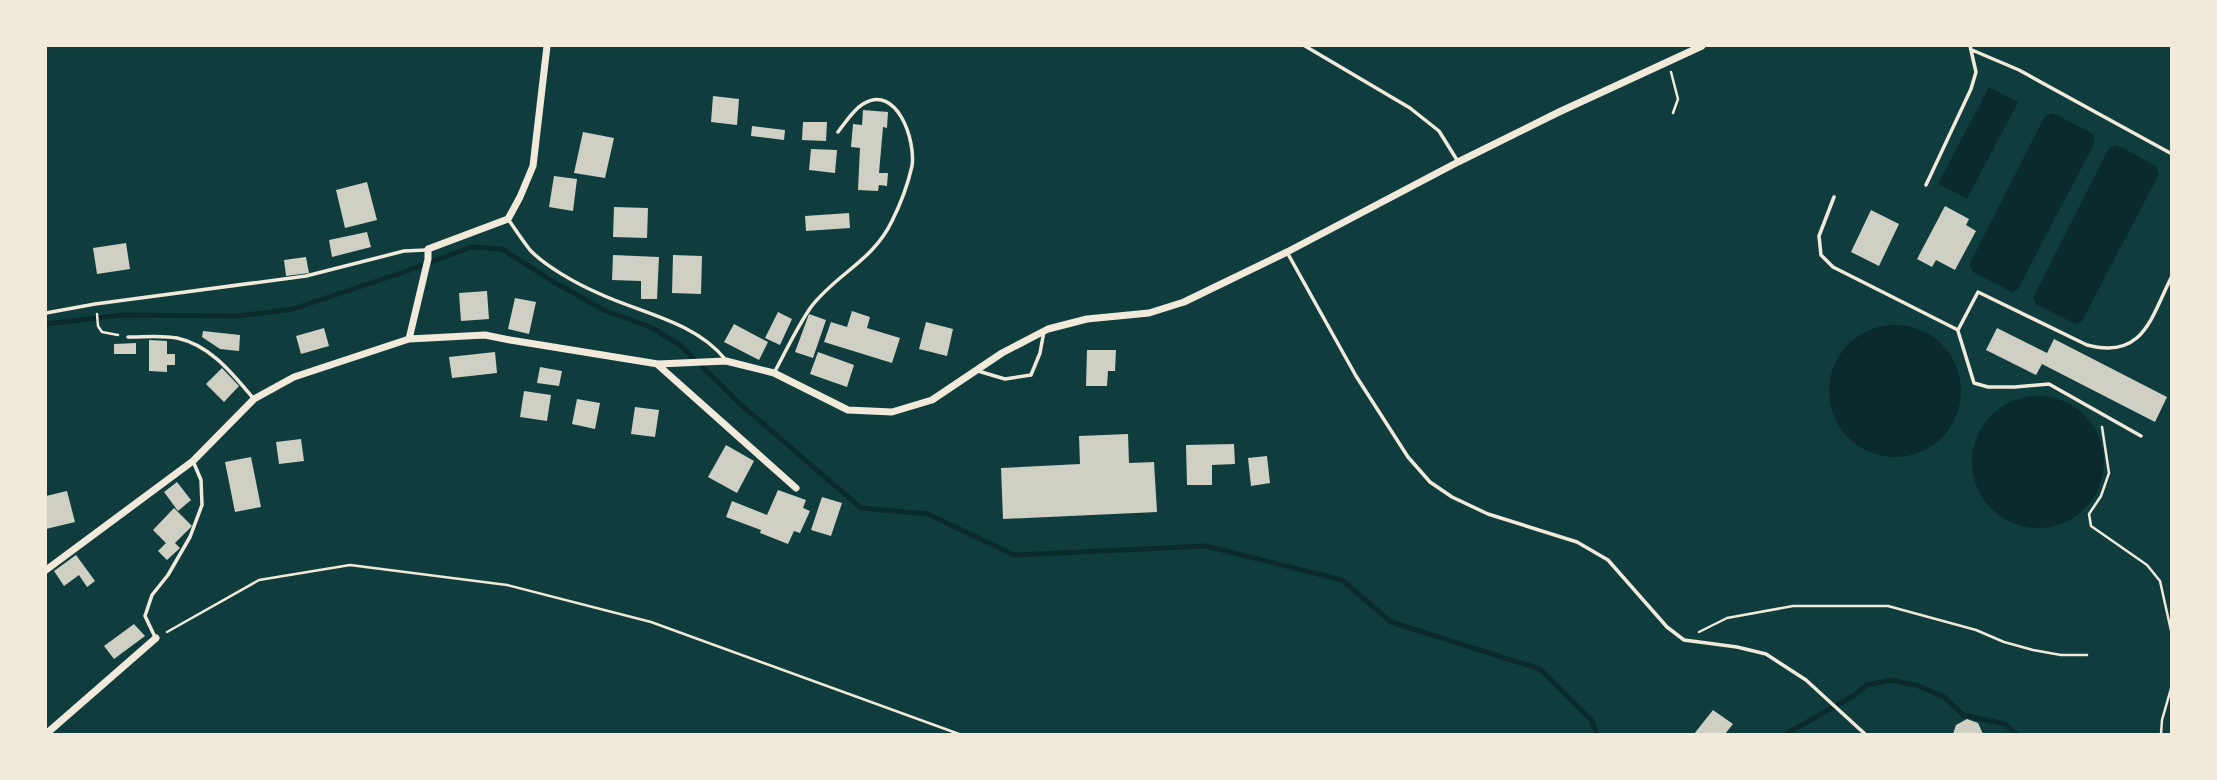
<svg xmlns="http://www.w3.org/2000/svg" width="2217" height="780" viewBox="0 0 2217 780" font-family="'Work Sans',sans-serif">
<rect width="100%" height="100%" fill="#0f3d3e"/>
<path fill="#0a2a2b" d="M1989 87 2018 102 1967 199 1938 184Z
M2053 113 2093 134 2095 142 2018 289 2012 292 1973 272 1969 265 2045 116Z
M2117 145 2156 166 2159 174 2082 321 2075 324 2036 304 2033 298 2109 148Z
M1829 391a66 66 0 1 1 132 0a66 66 0 1 1-132 0Z
M1972 462a66 66 0 1 1 132 0a66 66 0 1 1-132 0Z"/>
<g fill="none" stroke-linecap="round" stroke-linejoin="round">
<path stroke="#0a2a2b" stroke-width="5" d="M46 324 122 315 239 316 293 309 407 271 471 247 502 249 552 281 604 310 652 328 680 345 739 403 861 508 928 514 1014 555 1206 546 1342 580 1391 622 1540 669 1592 721 1597 734
M1786 734 1853 696 1867 685 1892 680 1919 686 1944 697 1963 715 2005 724 2016 734"/>
</g>
<path fill="#cfcfc3" d="M713 96 739 99 737 125 711 122Z
M863 110 888 112 887 128 883 127 879 173H888L887 186 879 185 878 191 858 190 860 148 851 147 853 124 862 125Z
M803 122H827L826 141 802 140Z
M752 126 785 130 784 140 751 136Z
M583 132 614 138 605 178 574 173Z
M811 149 837 150 835 173 809 170Z
M554 176 577 179 573 211 549 207Z
M367 182 377 220 345 228 336 190Z
M1945 206 1969 219 1966 225 1976 231 1955 270 1936 260 1932 267 1917 259Z
M614 207 648 208 647 238 613 237Z
M1871 210 1899 224 1879 266 1851 252Z
M849 213 850 228 806 231 805 216Z
M367 232 371 247 332 257 329 240Z
M126 243 130 269 97 274 93 248Z
M613 255 659 257 657 299H641V281L612 280Z
M673 255 702 256 701 294 672 293Z
M306 257 309 273 286 276 284 260Z
M487 291 489 319 461 321 459 293Z
M515 298 536 302 529 334 508 329Z
M852 311 870 317 867 328 900 338 892 363 824 342 831 322 847 327Z
M778 312 792 319 780 345 765 338Z
M809 314 826 320 813 358 795 352Z
M926 322 953 329 947 356 919 349Z
M734 324 768 342 759 360 724 342Z
M324 328 329 346 301 354 296 336Z
M1997 328 2047 353 2054 339 2167 397 2155 422 2042 364 2036 375 1986 350Z
M203 331 240 335 239 351 220 349 202 337Z
M149 340 167 341V354H175V365H167V372L149 371Z
M136 343V354H114V344Z
M1087 350H1116L1115 371H1108L1107 386H1086Z
M495 352 497 373 452 378 449 357Z
M818 352 854 365 847 387 810 374Z
M540 367 562 371 559 386 537 383Z
M222 368 239 386 224 402 206 384Z
M524 391 551 395 547 421 520 417Z
M577 399 600 403 595 429 572 424Z
M635 407 659 410 655 437 631 434Z
M1128 434 1129 463 1154 462 1157 512 1003 519 1001 468 1080 464 1079 436Z
M301 439 304 461 279 464 276 442Z
M1234 444 1235 464 1212 465V485H1187L1186 445Z
M726 445 754 461 737 493 708 477Z
M1267 456 1270 483 1251 486 1248 458Z
M251 457 261 507 235 512 225 462Z
M177 482 191 500 178 511 164 492Z
M778 490 806 500 803 508 810 511 800 533 794 531 788 544 760 533 761 530 726 517 732 501 767 515Z
M67 491 75 522 46 529V496Z
M822 497 842 503 831 536 811 530Z
M174 508 192 526 175 543 180 548 167 560 158 551 166 543 153 530Z
M76 555 95 581 87 587 79 575 64 586 54 571Z
M134 624 145 636 114 659 104 646Z
M1713 710 1733 724 1725 734H1694Z
M1967 719 1978 723 1983 734H1953L1956 725Z"/>
<g fill="none" stroke-linecap="round" stroke-linejoin="round">
<path stroke="#f1e9da" stroke-width="2.5" d="M1671 72 1678 99 1673 113
M97 314 98 326 102 332 118 335
M2102 427 2109 473 2101 496 2089 514 2091 526 2147 565 2160 581 2172 635
M167 632 259 580 350 565 507 585 651 622 959 734
M1699 632 1727 618 1793 606H1888L1976 630 2004 642 2033 650 2061 655H2087
M2161 734 2162 720 2172 685"/>
<path stroke="#f1e9da" stroke-width="3.5" d="M1305 46 1410 108 1439 131 1457 160
M1972 50 2019 70 2172 154
M1926 185 1971 89 1976 72 1970 46
M1834 197 1819 236 1821 255 1833 267 1958 330 1978 292 2087 345C2144 360 2151 317 2172 276
M508 219C515 229 522 240 530 250 545 266 577 284 598 293 640 313 694 321 725 359
M1288 254 1356 376 1408 457 1430 482 1452 497 1488 514 1577 542 1608 560 1667 627 1684 640 1737 647 1766 654 1806 680 1865 734
M46 313 95 304 306 276 404 251 426 250
M1958 331 1974 383 1988 387H2015L2049 384 2141 436
M128 337C144 337 161 335 177 338 210 345 232 373 253 398
M978 371 1005 379 1031 375 1040 353 1044 331
M774 373C786 351 797 327 811 307 836 274 873 261 892 221 900 205 908 184 912 166 916 141 897 83 863 104 853 110 845 123 838 132
M155 637 145 616 152 595 168 575 190 537 202 505 201 480 193 461"/>
<path stroke="#f1e9da" stroke-width="7" d="M409 339 428 259V249L508 219 520 197 533 166 547 46
M658 365 796 488
M46 570 193 461 254 399 294 377 409 339 485 335 510 340 658 364 726 361 774 373 848 410 892 412 932 400 1002 353 1048 329 1087 319 1149 313 1184 302 1287 252 1458 162 1559 112 1702 46
M46 734 156 638"/>
</g>
<rect width="2217" height="780" fill="none" stroke="#f1e9da" stroke-width="94"/>
</svg>
